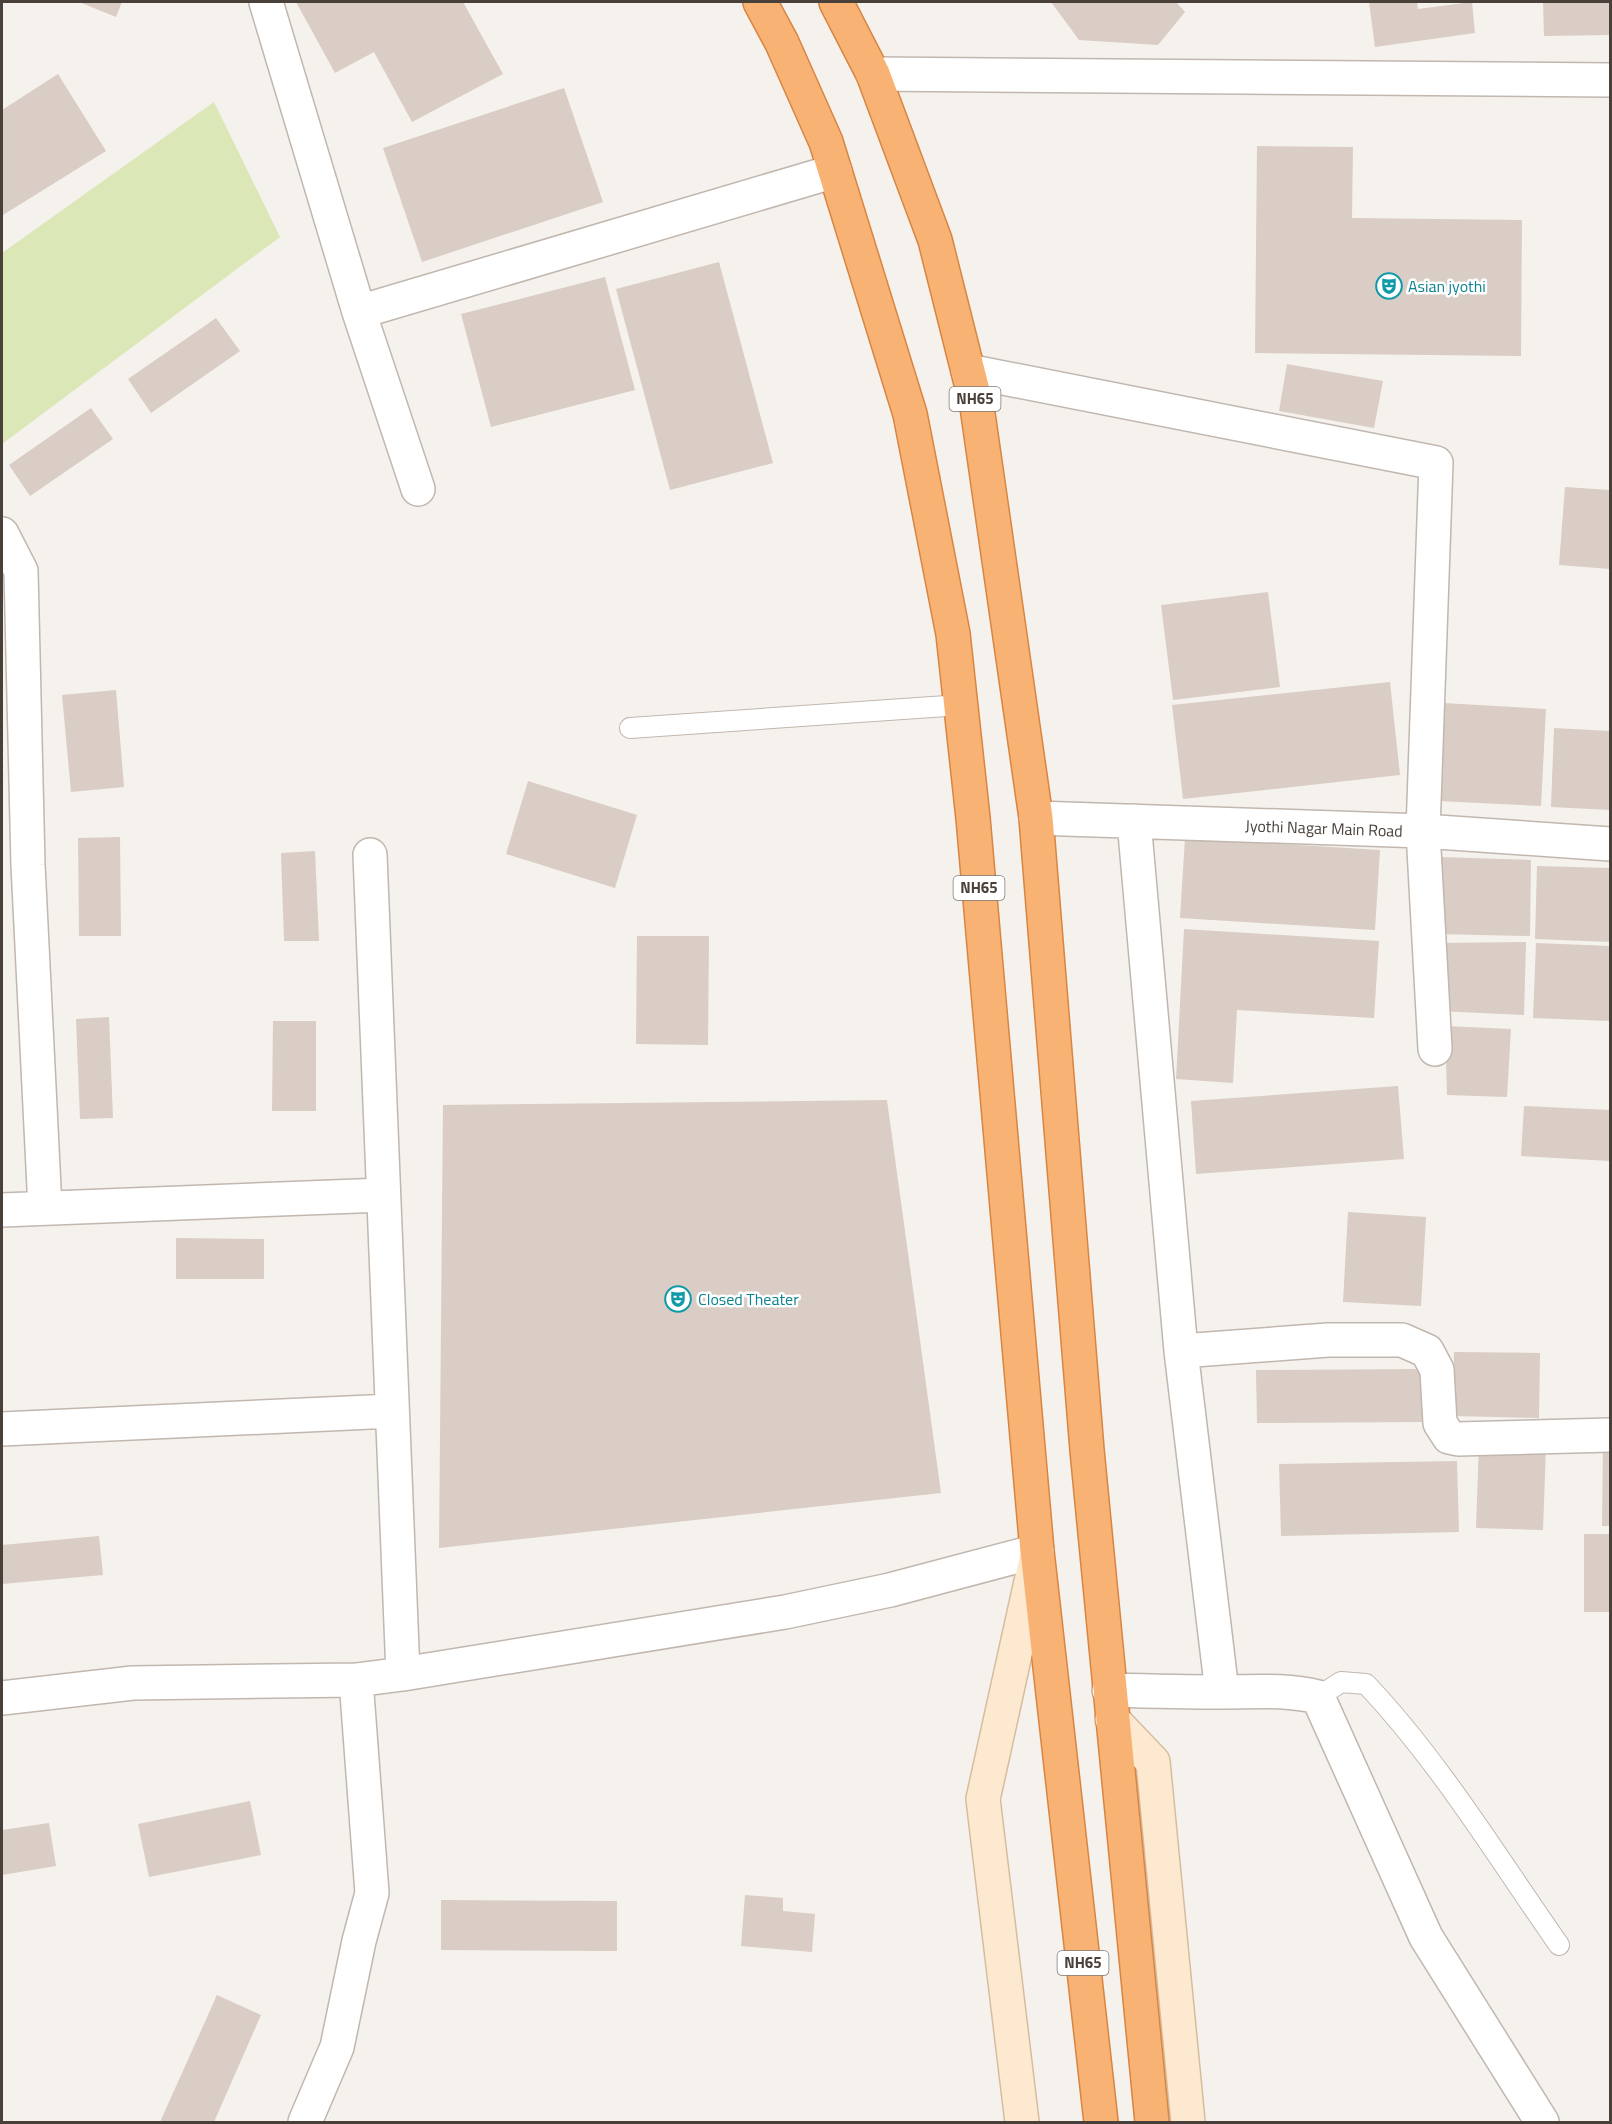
<svg xmlns="http://www.w3.org/2000/svg" width="1612" height="2124" viewBox="0 0 1612 2124" font-family="'Titillium Web',sans-serif">
<rect width="100%" height="100%" fill="#f5f1ec"/>
<path fill="#dbe7b7" d="M214 102 280 237 2 444V253Z"/>
<path fill="#dacdc5" d="M79 2H122L116 17Z
M296 2H463L503 74 412 122 374 52 335 73Z
M1051 2H1176L1185 12 1158 45 1079 40Z
M1369 2H1417L1418 9 1472 2 1475 33 1375 47Z
M1543 2H1610V35L1544 36Z
M58 74 106 151 3 215 2 110Z
M564 88 603 202 422 262 383 148Z
M1257 146 1353 147 1352 218 1522 220 1521 356 1255 353Z
M719 262 773 463 670 490 616 289Z
M605 277 635 390 491 427 461 314Z
M216 318 240 351 151 413 128 379Z
M1287 364 1383 381 1374 428 1279 411Z
M91 408 113 439 30 496 9 465Z
M1565 487 1610 490V569L1559 565Z
M1268 592 1280 687 1173 700 1161 605Z
M1390 682 1400 775 1183 799 1172 705Z
M116 690 124 787 71 792 62 695Z
M1443 703 1546 709 1541 806 1438 801Z
M1554 728 1610 731V810L1551 807Z
M528 781 637 815 615 888 506 854Z
M120 837 121 936H79L78 838Z
M1185 838 1380 850 1375 930 1180 918Z
M315 851 319 941H284L281 853Z
M1439 857 1531 860 1530 936 1437 934Z
M1537 866 1610 868V942L1535 939Z
M1184 929 1379 941 1374 1018 1237 1010 1233 1083 1176 1079Z
M637 936H709L708 1045 636 1044Z
M1526 942 1524 1015 1437 1011 1435 943Z
M1536 943 1610 946V1021L1533 1018Z
M109 1017 113 1118 80 1119 76 1019Z
M273 1021H316V1111H272Z
M1445 1026 1511 1029 1507 1097 1447 1095Z
M1398 1086 1404 1159 1196 1174 1191 1101Z
M887 1100 941 1493 439 1548 443 1105Z
M1524 1106 1610 1110V1161L1521 1156Z
M1348 1212 1426 1217 1421 1306 1343 1302Z
M176 1238 264 1239V1279H176Z
M1454 1352 1540 1353 1539 1418 1453 1416Z
M1422 1369 1423 1422 1257 1423 1256 1370Z
M1603 1439H1610V1526H1602Z
M1479 1444 1546 1447 1543 1530 1476 1528Z
M1457 1461 1459 1532 1281 1536 1279 1464Z
M1584 1534H1610V1612H1584Z
M99 1536 103 1575 2 1584V1545Z
M250 1801 261 1855 149 1877 138 1824Z
M49 1823 56 1866 2 1875V1830Z
M745 1895 783 1898V1911L815 1914 812 1952 741 1946Z
M441 1900 617 1901V1951L441 1950Z
M217 1995 261 2015 214 2122H160Z"/>
<g fill="none" stroke-linecap="round" stroke-linejoin="round">
<g stroke="#c1b7af" stroke-width="22">
<path id="lane" d="M630 728 961 705
M1318 1697 1341 1682 1366 1684C1439 1761 1498 1858 1559 1945"/>
</g>
<g stroke="#c1b7af" stroke-width="36">
<path id="street" d="M266 2 359 312 418 489
M873 74 1610 80
M359 312 835 171
M968 371 1436 463 1423 831 1435 1049
M2 534 21 571 28 865 45 1208
M1036 818 1423 831 1610 844
M1134 821 1181 1351 1222 1692
M370 855 403 1674
M2 1210 383 1195
M1181 1351 1328 1340H1402L1427 1351 1437 1370 1440 1423 1449 1437 1458 1439 1610 1435
M2 1429 392 1411
M1109 1690C1146 1691 1184 1692 1221 1692 1254 1692 1285 1689 1318 1697L1426 1937 1542 2122
M2 1698 133 1683 356 1680 403 1674 785 1612 890 1590 1037 1551
M305 2122 337 2047 359 1941 372 1893 356 1680"/>
</g>
<g stroke="#d6bda0" stroke-width="36">
<path id="secondary" d="M1112 1719 1153 1762 1188 2122
M1022 2122 983 1799 1036 1559"/>
</g>
<g stroke="#d88543" stroke-width="36">
<path id="highway" d="M760 2 782 43 826 142 910 414 953 634 973 818 1037 1551 1101 2122
M836 2 873 74 935 240 977 407 1036 818 1087 1450 1152 2122"/>
</g>
<use href="#lane" stroke="#fff" stroke-width="20"/>
<use href="#street" stroke="#fff" stroke-width="33"/>
<use href="#secondary" stroke="#fde9cf" stroke-width="33"/>
<use href="#highway" stroke="#f8b374" stroke-width="33"/>
</g>
<defs>
<g id="theatre-ring" transform="scale(1.35)"><circle r="9.5" fill="#fff" stroke="#0f9aa8" stroke-width="1.5"/><path d="M-5-5.5Q0-4 5-5.5V0Q5 5 0 6Q-5 5-5 0ZM-3.3-2.5H-1v1.5H-3.3ZM1-2.5H3.3v1.5H1ZM-2.8 1Q0 5.5 2.8 1Z" fill="#0f9aa8"/></g>
</defs>
<g fill-rule="evenodd">
<use href="#theatre-ring" x="1389" y="286"/>
<use href="#theatre-ring" x="678" y="1299"/>
</g>
<g text-anchor="middle" stroke-width="5" stroke-linejoin="round" paint-order="stroke">
<g fill="#fff" stroke="#807975" stroke-width="1.5">
<rect x="949.5" y="387" width="51" height="24" rx="4.5"/>
<rect x="953.5" y="876" width="51" height="24" rx="4.5"/>
<rect x="1057.5" y="1951" width="51" height="24" rx="4.5"/>
</g>
<g font-size="15" font-weight="bold" fill="#4a403a">
<text x="975" y="404">NH65</text>
<text x="979" y="893">NH65</text>
<text x="1083" y="1968">NH65</text>
</g>
<g font-size="16" fill="#0d838f" stroke="#fff" text-anchor="start">
<text x="1408" y="292">Asian jyothi</text>
<text x="698" y="1305">Closed Theater</text>
</g>
<g font-size="16" fill="#4a403a" stroke="#fff">
<text transform="translate(1324 828) rotate(2)" y="6">Jyothi Nagar Main Road</text>
</g>
</g>
<rect width="1612" height="2124" fill="none" stroke="#4a403a" stroke-width="6"/>
</svg>
